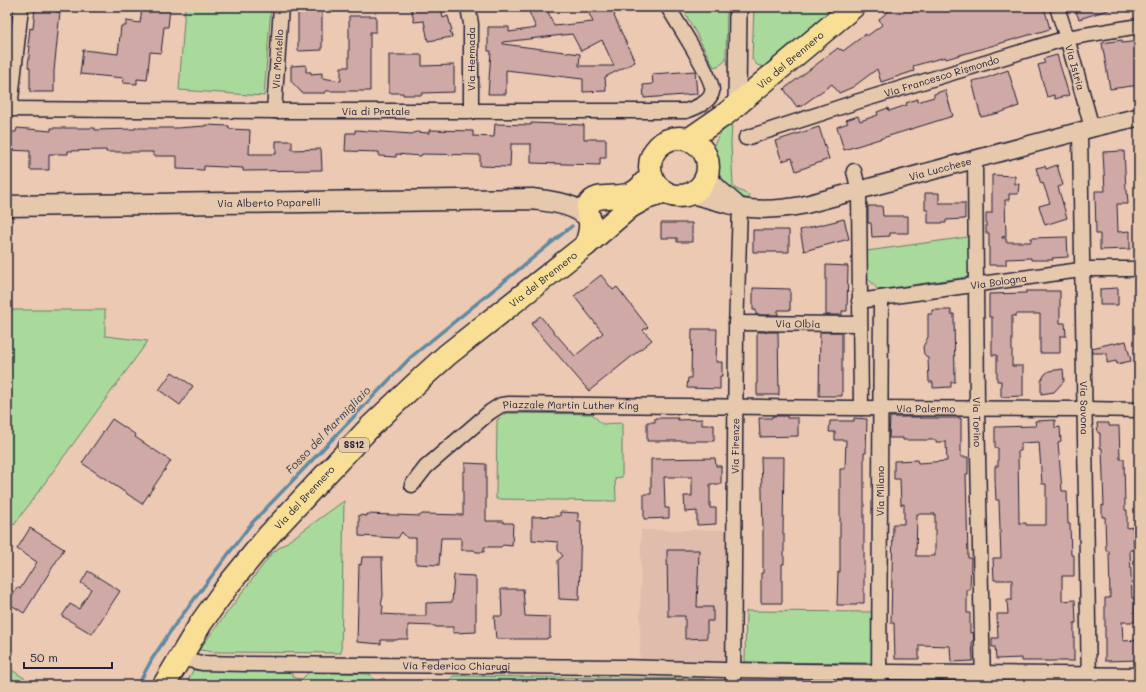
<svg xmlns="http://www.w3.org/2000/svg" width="1146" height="692" viewBox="0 0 1146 692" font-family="Mali,sans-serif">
<rect width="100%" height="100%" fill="#ecc9b2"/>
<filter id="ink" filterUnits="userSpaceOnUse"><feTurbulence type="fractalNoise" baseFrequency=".025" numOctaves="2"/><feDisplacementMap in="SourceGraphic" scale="8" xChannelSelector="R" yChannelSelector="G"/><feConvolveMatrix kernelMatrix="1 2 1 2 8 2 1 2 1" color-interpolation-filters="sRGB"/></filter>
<g filter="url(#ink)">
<path fill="#dfbcac" d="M641 530H727V661L700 662 640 660Z"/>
<path fill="#a9da9b" stroke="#667e6b" d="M185 7H271L264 96 179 90Z
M682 7H727L726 60 720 65 714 67Z
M754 7H825L827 14 825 18 764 67 757 65 752 59Z
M732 122 731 143 733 186 736 189 749 195 748 199 740 196 728 187 719 174 714 145 719 135Z
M968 237 969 275 967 277 878 290 867 277V251Z
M7 310H105V336L148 341 14 525 7 520Z
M506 413 592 414 602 424 622 423V477L615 478 616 501 496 499 497 420Z
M344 501 341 653 216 652 199 650 272 553Z
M746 611 873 612 872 663 745 662Z
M7 667 35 685H7Z
M193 670 290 672 295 678 302 679 309 672 370 674 375 682 384 678 386 682 447 683 453 676 705 679V685H186Z"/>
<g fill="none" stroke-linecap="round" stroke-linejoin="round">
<path stroke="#5f8aa3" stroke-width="3.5" d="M138 685 152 659 174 626 251 524 411 357 572 226"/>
</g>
<path fill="#cfa9a5" stroke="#22223b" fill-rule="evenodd" d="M35 7H56V12H60L54 71V92H30V68L28 67 30 46H28L30 28 33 29Z
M145 7H166L170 8 168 27H164L161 53 150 52 147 80 137 79V84L123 83 124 78 80 74 83 50 118 54 121 26H126V21L140 23 142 8H145Z
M411 7H441L443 18 448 16 452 31H450L452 37 428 41 424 21 414 22Z
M527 7H546L554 26 593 22 586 7H611L615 15 614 16 635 62 605 77 606 91 583 92V79L506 70V94H488L491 51H488V27H509V32L536 28ZM572 34 581 51 602 40 614 66H579L580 54 503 44V42Z
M894 7H1044L1050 29 946 59 945 57 913 66 914 71 881 82 877 69 853 87 839 93 832 84 800 107 799 105 797 107 784 89 838 48 840 50 841 49 843 51 866 34 867 36 882 25 879 19Z
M1074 7H1111V9L1079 19Z
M322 11V50L298 51V12Z
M349 16H376V32H370V91H325V93H302L291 81V66L306 65V72H311V74L322 73V78L341 81V67H349Z
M1122 40V43L1139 41V85L1110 89 1102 43Z
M389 55H422V66L454 65V92L422 93V95H403V93H389Z
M1057 55 1069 95 1055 99 1054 95 1047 97 1038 65 1045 63 1043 59Z
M1008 70 1019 106 999 113 981 117 972 81 986 78Z
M695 71 697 94 644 98 643 85 653 84 652 74Z
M945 90 953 116 844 150 837 127 848 123 846 120 858 116 860 121 878 115 877 112 888 108 889 111 907 105 906 103 917 99V102L934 97V94Z
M531 123 584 125V139H606V158H600V165L531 163V144H511L510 167 480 166V155L422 154 421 156 396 154V157L379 156V152L345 151 346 133H355V130L412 134 416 132 429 133V130L473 131V136L494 137 495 124 531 125Z
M205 125 229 126V129L250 130 249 154H276V141H292V150L321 149 322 170 243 171V168L204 166V170L177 169V156H153V152H106V150L68 151V154H49V170H30V151L7 150V132H16L17 128 51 131V128H95V130L135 129V128H177L205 126Z
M819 127 829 159 796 171 792 158 782 161 775 141Z
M1124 151 1126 190H1127L1128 204H1117L1118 232 1130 231V249L1100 250V234H1096L1095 191H1105L1103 152Z
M1057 165 1063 185 1058 187 1067 218 1045 225 1039 206 1050 203 1043 183 1041 184 1036 168 1045 166 1046 169Z
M992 175 1015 176V184H1019L1018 194H1009V200H1005L1006 236 1002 237V238H1006V242H1031V238L1067 237 1068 257 1052 258 1053 260H1031V258L1006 259V265H989V233H986V213H992Z
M925 193H939V203H965V219L946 220V223H928V210H925Z
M868 206H882L883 216H908V233H890V236L872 237 871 223H868Z
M844 219 849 239 804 251 800 230Z
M661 223H692V242H677V238H661Z
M753 230H789V252H753Z
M826 265 848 266 847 311H842V315H826Z
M601 275 613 290 617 287 648 327 643 330 652 340 589 391 531 324 540 316 575 356 603 333 574 296Z
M753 288 790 289V310H778V315H756V310H753Z
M1118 288V305H1100V289Z
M1026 291H1060V323H1065L1066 336H1060V353H1040V314H1016V316H1012V366H1023V396L1001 397V381H997V355H992V317H989V294L1026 293Z
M932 310H951V314H954L955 382H951V387L933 388V382H929L928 358 924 354 923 347 928 337V314H932Z
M692 329H717L716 362H722V376H720V389L687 388 688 378H691Z
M757 332H778L779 395H757Z
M820 332H842V396H819Z
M1126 341 1131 361 1117 364 1116 361 1107 363V353H1092V348L1113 343 1114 344Z
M1063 369 1064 381 1054 392 1041 394V381L1045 374 1049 371Z
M172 372 193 386 180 405 159 390Z
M772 416H787V418H798V436L760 437 759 418H772Z
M890 417H920V418H961V457H968V474H966L968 558H971L970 590H967V613H970V633L973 632 974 641H972L973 661 951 662 950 646 919 645V659H895L894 623H891L893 524H904V504L901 505 900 479H894V461L917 460 918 463 947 461 946 442H936V440H903V438H889ZM917 514H935V556H916Z
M655 418H678V420L702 419V425H714V441H647V422H655Z
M854 418 867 419 866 453H864V603H857V605H837L838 572H840V469H845L846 440H835V432H829L830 421H854Z
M112 419 136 435 135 437 171 461 142 504 82 463Z
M1055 420V428L1060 427 1061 441 1058 442 1062 491H1067L1068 524H1070L1071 555H1074V576H1062V601L1075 600 1076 623H1074V661H1022V658L996 659 995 647H992V638H998L997 614H1008L1007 600H1012V580H994L993 558H1001L999 500H996L995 480V466H998V448H995V427L1036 426 1035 421ZM1039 442 1042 484H1046V525H1026V523H1019L1018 451H1021V443Z
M1097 423H1109V426H1119L1120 459H1124L1125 510H1127V528L1133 527 1134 550H1130L1132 598H1135V622H1122L1123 641 1139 640V660L1105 661V598H1110L1109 551H1106L1105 517H1102V505L1104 506 1102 448H1100V433H1098Z
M761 457H784L783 534H784V564H782V603H761V573H763V528Z
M715 458 716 466H721V484H710V508H716V524L697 525V511L685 512 684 496H692V477H664L665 508H669V518L644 519V494H651V459Z
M465 463 486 464V521H503L504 523H513L512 546 503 545 501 547H484V552H476L474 550H461V538H441L439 565 416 564V538H407L402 532 398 538 359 536V515L367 516V514L420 516 422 514 463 515V472H465Z
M560 512 578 513V521H581L579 600 559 599 558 560 563 556 558 550V542L532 540V517L560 516Z
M30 528 64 549 24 613 8 603 17 587 20 589 37 562 17 549Z
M667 550H699L697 607H713V621H707V638L685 639V616H668Z
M362 557H382L383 596 381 605 383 606 382 614 399 615 400 616H426V603L452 602 454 575 475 576V579L476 580V632L453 633V627H436L435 626 408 625V639H398L397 640H381V644L357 642 359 564 361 565Z
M88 571 120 591 92 634 62 616 70 604 79 609 91 589 81 583Z
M501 589H523L525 616 550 617V637L547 638V639H496L494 616H502Z"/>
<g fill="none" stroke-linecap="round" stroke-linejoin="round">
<g stroke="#22223b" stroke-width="17">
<g id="minor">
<path d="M468 7 471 24V112"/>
<path id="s1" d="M1057 7 1067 38 1092 128"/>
<path id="s2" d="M7 109 274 111H686C695 108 710 102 712 92 715 80 676 21 668 7"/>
<path d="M10 109 21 7"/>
<path id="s3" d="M274 111 281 7"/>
<path id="s4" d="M1080 132 1089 685"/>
<path id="s5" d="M746 138 856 102 1067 38 1139 26"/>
<path id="s6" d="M975 160 977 408 983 685"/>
<path d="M854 171 859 191 861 408"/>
<path id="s7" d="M859 301 1073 271 1090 269H1139"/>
<path id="s8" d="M736 323 859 324"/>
<path id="s9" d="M412 485 426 467 490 412 501 405 509 404 852 408 1083 409 1139 410"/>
<path id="s10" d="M179 658 202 663 247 664 622 667 725 670 1139 675"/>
<path id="s11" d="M733 685 736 330 740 207"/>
<path id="s12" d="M879 685 881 298"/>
</g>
</g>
<g stroke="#22223b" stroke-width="20">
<g id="tertiary">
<path d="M737 103 738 7"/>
<path d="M706 176 720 190 736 204"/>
<path id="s13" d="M688 194C705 198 722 203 739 207 760 211 783 209 804 205L1092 128 1139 117"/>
</g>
</g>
<g stroke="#22223b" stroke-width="23">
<g id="secondary">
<path id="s14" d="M7 206 532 199C553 202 574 203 590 219"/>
</g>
</g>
<g stroke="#22223b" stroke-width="25">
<g id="primary">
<circle cx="679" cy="167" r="29"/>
<path id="s15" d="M688 140 727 113 853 7"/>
<path d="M586 245C588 238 591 231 590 223 590 216 585 212 589 205 597 188 628 207 644 183"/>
<path id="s16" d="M164 685 201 623 229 584 269 535 370 427 425 375 447 355 586 245 630 207 646 198 665 192"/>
</g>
</g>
<use href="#minor" stroke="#e6c8ad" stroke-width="14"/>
<use href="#tertiary" stroke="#e6c8ad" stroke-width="17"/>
<use href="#secondary" stroke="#e6c8ad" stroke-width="20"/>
<use href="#primary" stroke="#f9df96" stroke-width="22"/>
</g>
</g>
<g text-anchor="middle" stroke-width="3" stroke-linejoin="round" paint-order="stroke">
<rect fill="#e6c8ad" stroke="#5d545d" stroke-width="1" x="339" y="438" width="30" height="14" rx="3"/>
<g font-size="9" font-weight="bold" fill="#22223b">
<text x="354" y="448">SS12</text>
</g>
<g font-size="10" fill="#22223b" stroke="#e6c8ad">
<text dy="4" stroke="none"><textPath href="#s3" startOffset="52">Via Montello</textPath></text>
<text transform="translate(471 59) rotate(-90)" y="4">Via Hermada</text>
<text dy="4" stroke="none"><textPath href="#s15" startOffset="130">Via del Brennero</textPath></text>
<text dy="4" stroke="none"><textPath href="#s1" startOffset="63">Via Istria</textPath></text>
<text dy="4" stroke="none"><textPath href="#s5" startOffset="205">Via Francesco Rismondo</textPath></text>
<text dy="4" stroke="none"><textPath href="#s2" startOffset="369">Via di Pratale</textPath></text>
<text dy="4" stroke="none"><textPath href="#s13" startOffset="259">Via Lucchese</textPath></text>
<text dy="4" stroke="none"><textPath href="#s14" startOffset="262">Via Alberto Paparelli</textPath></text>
<text dy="4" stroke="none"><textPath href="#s16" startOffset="559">Via del Brennero</textPath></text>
<text dy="4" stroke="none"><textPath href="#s7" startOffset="141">Via Bologna</textPath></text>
<text dy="4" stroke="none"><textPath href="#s8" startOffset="62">Via Olbia</textPath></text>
<text dy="4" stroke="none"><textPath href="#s9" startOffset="190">Piazzale Martin Luther King</textPath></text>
<text dy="4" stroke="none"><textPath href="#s9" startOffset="545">Via Palermo</textPath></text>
<text dy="4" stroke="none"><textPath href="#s4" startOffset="276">Via Savona</textPath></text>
<text dy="4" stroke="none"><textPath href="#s6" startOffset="262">Via Torino</textPath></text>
<text dy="4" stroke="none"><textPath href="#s11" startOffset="239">Via Firenze</textPath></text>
<text dy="4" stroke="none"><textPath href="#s12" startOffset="194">Via Milano</textPath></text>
<text dy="4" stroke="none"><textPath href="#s16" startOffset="235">Via del Brennero</textPath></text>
<text dy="4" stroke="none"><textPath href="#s10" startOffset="278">Via Federico Chiarugi</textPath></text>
</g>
<g font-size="11" font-style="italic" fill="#313c55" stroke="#e6c8ad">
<text transform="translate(328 430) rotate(-46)" y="4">Fosso del Marmigliaio</text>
</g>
</g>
<rect width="1146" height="692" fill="none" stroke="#e6c8ad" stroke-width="24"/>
<rect x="12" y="12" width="1122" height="668" fill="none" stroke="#22223b" stroke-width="1.5" filter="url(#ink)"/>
<path d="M24 662v6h88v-6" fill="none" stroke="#22223b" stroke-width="2"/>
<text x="30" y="662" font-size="12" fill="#22223b" stroke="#e6c8ad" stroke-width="3" paint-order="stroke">50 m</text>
</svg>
